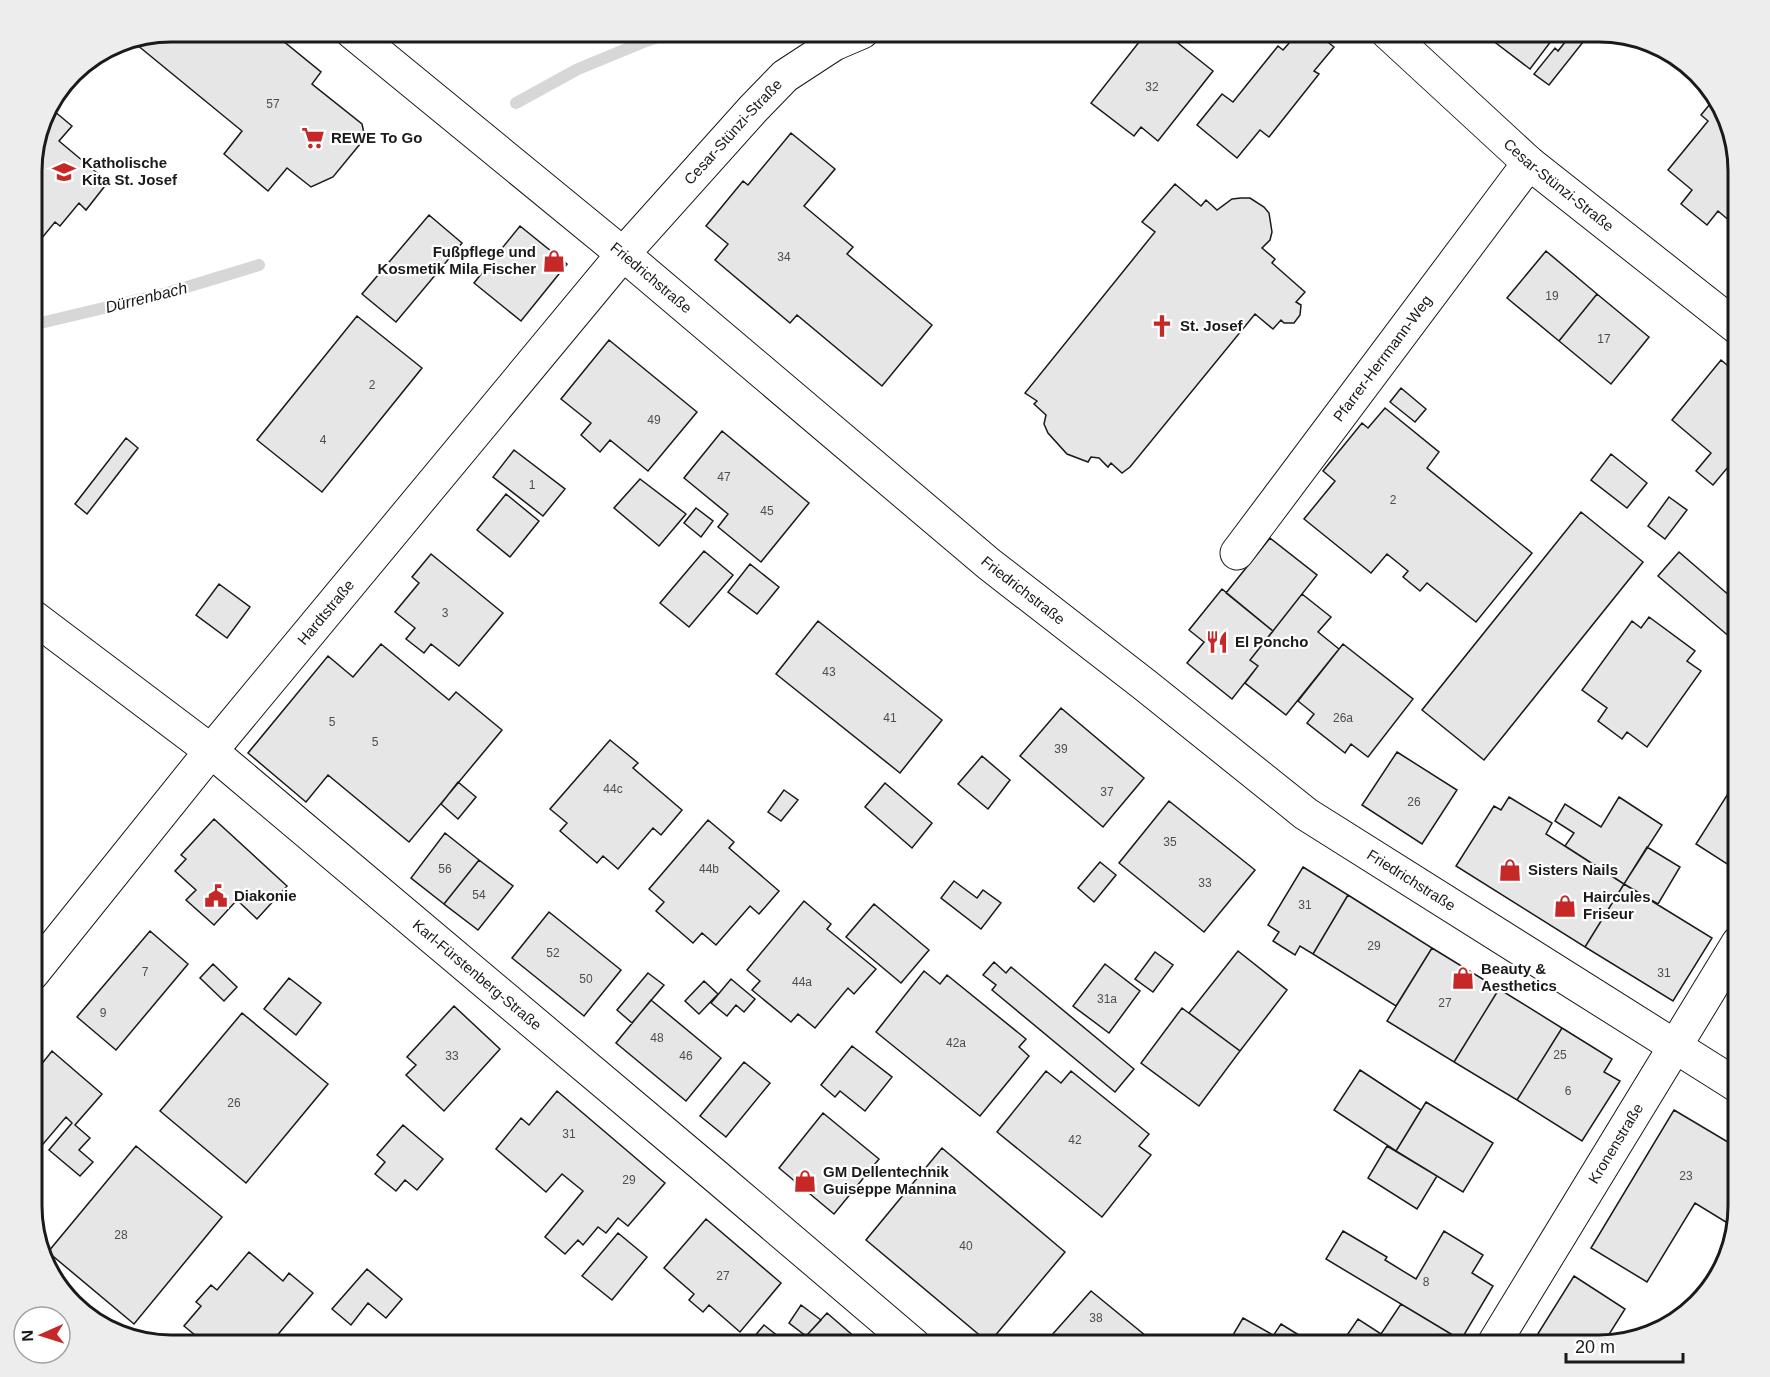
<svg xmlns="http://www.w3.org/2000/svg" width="1770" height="1377" viewBox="0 0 1770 1377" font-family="Helvetica,sans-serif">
<rect width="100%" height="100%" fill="#fff"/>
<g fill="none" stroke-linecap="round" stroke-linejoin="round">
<path stroke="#d7d7d7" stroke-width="12" d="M516 103 578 69 646 41 673 32
M32 325 167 293 259 265"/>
</g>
<path fill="#e6e6e6" stroke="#1a1a1a" stroke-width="1.5" d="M171 32H272L321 72 312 84 362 124 365 138 333 177 311 187 287 168 268 191 224 154 242 131 131 40Z
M1147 32H1164L1213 71 1158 141 1141 127 1134 136 1091 103Z
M1299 32H1315L1334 47 1314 71 1319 74 1269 137 1260 130 1237 158 1197 125 1222 94 1233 102 1278 46 1283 50Z
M1493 32H1558L1530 69 1488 37Z
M1573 32H1591L1549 85 1534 74 1555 48 1558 51Z
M1715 98 1724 110 1738 171V228L1718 211 1707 225 1681 204 1692 190 1668 170 1708 121 1701 115Z
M48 106 72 126 59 141 108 182 86 210 79 203 60 226 55 222 32 250V162Z
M791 133 835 169 804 206 853 247 847 254 932 325 882 386 797 315 790 323 715 260 728 244 706 226 743 181 748 185Z
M1175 184 1201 206 1206 200 1217 210 1232 199 1241 198H1250L1264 207 1269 213 1272 232 1270 240 1262 248 1275 259 1272 263 1305 292 1296 302 1301 305 1300 315 1294 323H1284L1281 320 1273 329 1255 314 1130 467 1122 473 1111 463 1108 467 1099 458 1091 457 1088 462 1067 454 1048 433 1044 424 1046 415 1034 404 1037 401 1025 393 1155 232 1142 222Z
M429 215 462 243 396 322 362 294Z
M520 226 567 264 521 321 474 283Z
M1546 251 1597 294 1559 341 1507 298Z
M1597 294 1649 337 1611 384 1559 341Z
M357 316 422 368 322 492 257 440Z
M609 340 697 412 648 471 610 440 600 452 581 435 591 423 561 399Z
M1721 360 1738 374V477L1728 467 1713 485 1696 471 1711 453 1672 420Z
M1401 388 1426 409 1415 422 1390 402Z
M1385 408 1439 452 1427 468 1532 553 1476 622 1427 583 1420 591 1403 577 1408 571 1387 554 1371 573 1304 519 1335 481 1323 471 1362 423 1368 428Z
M722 431 809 503 761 562 718 527 728 514 684 478Z
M126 438 138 448 87 514 75 504Z
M514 450 565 489 543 516 493 477Z
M1611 454 1647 483 1627 508 1591 480Z
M640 479 686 514 659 546 614 508Z
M506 494 539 521 510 557 477 530Z
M1669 497 1687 510 1665 539 1648 526Z
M696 508 713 521 701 537 684 523Z
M1581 512 1643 562 1484 760 1422 710Z
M1270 538 1317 575 1273 631 1226 593Z
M704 551 733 575 689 627 660 603Z
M1679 552 1738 603V644L1658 576Z
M431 554 503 613 459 666 431 644 424 653 406 639 415 628 395 612 419 583 412 577Z
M750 564 779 587 757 614 728 592Z
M219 584 250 607 227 638 196 615Z
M1222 589 1273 631 1250 660 1258 666 1232 699 1187 663 1204 642 1189 630Z
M1302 594 1331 617 1318 632 1339 649 1286 715 1245 683 1258 666 1250 660Z
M1649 617 1695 651 1687 661 1701 671 1647 747 1627 732 1622 739 1598 721 1607 708 1582 690 1632 621 1641 628Z
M818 621 942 720 900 773 776 674Z
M381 644 449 700 456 692 502 730 409 842 328 775 306 802 248 753 328 656 353 677Z
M1343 644 1413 699 1368 757 1351 744 1345 753 1307 723 1314 714 1298 701Z
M1061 708 1144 778 1103 827 1020 756Z
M610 740 638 763 633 768 682 810 661 835 653 828 618 869 603 856 597 863 560 831 567 823 550 809Z
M1397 752 1457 790 1422 844 1362 805Z
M982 756 1010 780 988 809 958 784Z
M1738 778V871L1696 844Z
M458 782 476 797 458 819 441 804Z
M885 783 932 823 912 848 865 807Z
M784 790 798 800 781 821 768 812Z
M1509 797 1552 823 1546 834 1624 884 1585 947 1456 866 1494 806 1501 810Z
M1619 797 1662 825 1624 884 1565 846 1574 833 1555 821 1565 804 1601 827Z
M1169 801 1255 870 1204 932 1119 863Z
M214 819 287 886 257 919 237 900 214 925 186 900 196 890 175 871 186 859 181 855Z
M708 820 734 842 729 848 779 891 759 914 750 906 716 945 702 933 693 943 656 911 664 902 649 889Z
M445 833 479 860 444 904 411 878Z
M1647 847 1680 867 1658 904 1624 884Z
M479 860 513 886 478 930 444 904Z
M1100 862 1116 875 1094 902 1078 888Z
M1303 867 1348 895 1313 954 1300 946 1295 955 1273 941 1279 932 1268 925Z
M954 881 977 898 983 890 1001 903 981 929 941 898Z
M1624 884 1712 938 1673 1001 1585 947Z
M1348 895 1432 948 1396 1006 1313 954Z
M804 901 831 924 827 929 876 969 854 994 848 988 815 1028 798 1014 791 1022 752 990 760 981 747 970Z
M874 904 929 950 901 983 846 937Z
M549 912 621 970 584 1016 512 958Z
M150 931 188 964 116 1050 77 1017Z
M1432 948 1499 989 1454 1062 1387 1021Z
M1238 951 1287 990 1240 1051 1189 1013Z
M1155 952 1173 965 1153 992 1135 979Z
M994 962 1006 973 1011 967 1134 1069 1115 1092 992 990 996 985 983 975Z
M213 964 237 987 224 1001 200 978Z
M1105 964 1140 991 1109 1033 1073 1006Z
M924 971 940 984 947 975 1026 1039 1019 1047 1029 1056 980 1116 876 1032Z
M648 973 664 985 632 1023 617 1010Z
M289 978 321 1003 296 1035 264 1009Z
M731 979 755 999 744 1012 736 1005 727 1016 711 1003Z
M704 981 718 994 699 1014 685 1001Z
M1499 989 1562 1028 1517 1100 1454 1062Z
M651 1000 721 1058 686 1101 616 1043Z
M454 1006 500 1049 444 1111 406 1075 416 1065 407 1057Z
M1182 1008 1240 1051 1199 1106 1141 1063Z
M242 1013 328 1084 246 1183 160 1111Z
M1738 1014V1036L1728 1030Z
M1562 1028 1612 1059 1604 1072 1620 1081 1582 1141 1517 1100Z
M852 1046 892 1077 865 1111 840 1091 835 1097 821 1085Z
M52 1051 102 1094 75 1125 90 1138 79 1150 93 1162 80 1176 49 1150 72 1123 66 1117 32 1157V1076Z
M744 1062 770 1083 726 1137 700 1116Z
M1360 1070 1421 1110 1396 1151 1334 1110Z
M1046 1071 1061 1083 1071 1071 1149 1134 1139 1146 1151 1155 1102 1217 997 1132Z
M557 1091 665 1183 628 1226 618 1218 606 1233 598 1227 583 1245 578 1240 565 1254 545 1237 583 1191 562 1174 546 1192 496 1149 521 1118 529 1125Z
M1426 1102 1493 1143 1463 1192 1396 1151Z
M1674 1110 1738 1148V1206L1734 1227 1695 1203 1647 1282 1591 1248Z
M823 1113 879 1159 834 1214 779 1168Z
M403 1125 443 1159 417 1190 405 1180 396 1191 375 1174 385 1162 377 1155Z
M136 1146 222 1217 134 1324 48 1252Z
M1387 1146 1437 1176 1417 1209 1368 1178Z
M942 1148 1065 1252 989 1343 866 1240Z
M706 1219 781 1283 740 1332 709 1305 703 1312 689 1300 694 1294 664 1268Z
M1343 1231 1387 1257 1385 1260 1416 1279 1444 1231 1483 1255 1472 1273 1493 1286 1461 1340 1326 1259Z
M618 1233 647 1257 612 1300 582 1276Z
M249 1252 283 1281 289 1273 313 1293 269 1345H207L184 1326 201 1306 196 1302 211 1285 217 1290Z
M367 1269 402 1299 386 1318 368 1303 351 1325 332 1309Z
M1574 1276 1625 1309 1603 1344 1542 1345 1534 1340Z
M1091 1291 1157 1345H1043Z
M1401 1304 1461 1340 1457 1345 1341 1344 1358 1319 1381 1334Z
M801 1305 821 1320 806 1336 789 1323Z
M827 1313 864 1345H798Z
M1243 1318 1273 1335 1267 1345H1227Z
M1281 1324 1315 1345H1267Z
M764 1325 789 1345H747Z
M727 1336 742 1345H721Z"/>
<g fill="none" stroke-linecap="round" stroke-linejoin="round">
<g stroke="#1a1a1a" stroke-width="35">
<g id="minor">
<path id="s1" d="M1387 32 1529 163 1738 328"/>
<path id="s2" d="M1237 553 1529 163"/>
<path id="s3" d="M32 616 211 751 718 1178 914 1345"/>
<path id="s4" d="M32 974 211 751 623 254 753 109 785 76 834 44 862 32"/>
<path id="s5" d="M1493 1345 1738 943"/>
</g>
</g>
<g stroke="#1a1a1a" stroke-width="35">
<g id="major">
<path id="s6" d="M352 32 623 254 989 564 1145 685 1306 814 1738 1086"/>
</g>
</g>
<use href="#minor" stroke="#fff" stroke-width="33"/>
<use href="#major" stroke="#fff" stroke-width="33"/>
</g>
<defs>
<g id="supermarket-bare" transform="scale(1.8)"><path d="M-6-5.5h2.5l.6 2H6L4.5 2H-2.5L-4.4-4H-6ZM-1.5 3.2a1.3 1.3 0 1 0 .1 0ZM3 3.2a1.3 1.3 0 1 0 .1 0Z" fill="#c62828" stroke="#fff" stroke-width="2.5" paint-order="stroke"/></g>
<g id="school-bare" transform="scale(1.8)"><path d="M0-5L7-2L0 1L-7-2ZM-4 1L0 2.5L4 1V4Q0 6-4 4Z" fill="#c62828" stroke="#fff" stroke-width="2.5" paint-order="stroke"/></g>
<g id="shop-bare" transform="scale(1.8)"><path d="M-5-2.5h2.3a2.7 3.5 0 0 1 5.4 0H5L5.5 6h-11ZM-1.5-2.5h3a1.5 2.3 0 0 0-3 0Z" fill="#c62828" stroke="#fff" stroke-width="2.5" paint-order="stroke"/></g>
<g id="church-bare" transform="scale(1.8)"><path d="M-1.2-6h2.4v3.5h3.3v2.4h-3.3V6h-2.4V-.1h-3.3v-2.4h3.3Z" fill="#c62828" stroke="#fff" stroke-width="2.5" paint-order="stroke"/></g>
<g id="restaurant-bare" transform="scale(1.8)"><path d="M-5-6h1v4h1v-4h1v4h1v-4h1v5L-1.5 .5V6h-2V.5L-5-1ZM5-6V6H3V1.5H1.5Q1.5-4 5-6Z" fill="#c62828" stroke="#fff" stroke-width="2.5" paint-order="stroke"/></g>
<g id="civic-bare" transform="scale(1.8)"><path d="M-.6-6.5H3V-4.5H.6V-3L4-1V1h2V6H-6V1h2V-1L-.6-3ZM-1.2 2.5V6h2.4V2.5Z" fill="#c62828" stroke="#fff" stroke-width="2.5" paint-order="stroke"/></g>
</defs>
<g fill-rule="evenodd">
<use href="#supermarket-bare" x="313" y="138"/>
<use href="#school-bare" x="64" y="172"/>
<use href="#shop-bare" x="554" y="261"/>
<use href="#church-bare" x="1162" y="326"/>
<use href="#restaurant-bare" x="1217" y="642"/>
<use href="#shop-bare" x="1510" y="870"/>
<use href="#civic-bare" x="216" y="896"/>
<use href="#shop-bare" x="1565" y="906"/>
<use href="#shop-bare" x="1463" y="978"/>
<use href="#shop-bare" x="805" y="1181"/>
</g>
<g text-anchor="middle" stroke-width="4.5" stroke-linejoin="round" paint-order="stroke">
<g font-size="12" fill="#4d4d4d">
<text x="1152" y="91">32</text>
<text x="273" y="108">57</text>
<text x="784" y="261">34</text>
<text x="1552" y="300">19</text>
<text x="1604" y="343">17</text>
<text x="372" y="389">2</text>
<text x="654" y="424">49</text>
<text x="323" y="444">4</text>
<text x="724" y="481">47</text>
<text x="532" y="489">1</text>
<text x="1393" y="504">2</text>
<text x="767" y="515">45</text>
<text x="445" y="617">3</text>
<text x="829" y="676">43</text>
<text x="890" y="722">41</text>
<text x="1343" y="722">26a</text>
<text x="332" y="726">5</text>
<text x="375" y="746">5</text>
<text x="1061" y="753">39</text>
<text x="613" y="793">44c</text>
<text x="1107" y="796">37</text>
<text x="1414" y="806">26</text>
<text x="1170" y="846">35</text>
<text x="445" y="873">56</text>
<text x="709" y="873">44b</text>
<text x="1205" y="887">33</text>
<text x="479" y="899">54</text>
<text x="1305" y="909">31</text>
<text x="1374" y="950">29</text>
<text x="553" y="957">52</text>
<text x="145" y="976">7</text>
<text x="1664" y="977">31</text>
<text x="586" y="983">50</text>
<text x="802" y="986">44a</text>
<text x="1107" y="1003">31a</text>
<text x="1445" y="1007">27</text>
<text x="103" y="1017">9</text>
<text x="657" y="1042">48</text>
<text x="956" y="1047">42a</text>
<text x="1560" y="1059">25</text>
<text x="452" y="1060">33</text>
<text x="686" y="1060">46</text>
<text x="1568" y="1095">6</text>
<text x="234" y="1107">26</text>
<text x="569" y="1138">31</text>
<text x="1075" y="1144">42</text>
<text x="1686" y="1180">23</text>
<text x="629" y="1184">29</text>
<text x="121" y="1239">28</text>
<text x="966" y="1250">40</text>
<text x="723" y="1280">27</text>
<text x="1426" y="1286">8</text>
<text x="1096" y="1322">38</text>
</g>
<g font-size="15" fill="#1a1a1a" stroke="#fff">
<text dy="5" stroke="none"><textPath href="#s4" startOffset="1096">Cesar-Stünzi-Straße</textPath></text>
<text dy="5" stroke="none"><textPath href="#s1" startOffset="230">Cesar-Stünzi-Straße</textPath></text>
<text dy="5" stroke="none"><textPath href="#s6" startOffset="387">Friedrichstraße</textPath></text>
<text dy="5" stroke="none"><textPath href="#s2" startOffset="243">Pfarrer-Herrmann-Weg</textPath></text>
<text dy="5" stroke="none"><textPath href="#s6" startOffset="873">Friedrichstraße</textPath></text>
<text dy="5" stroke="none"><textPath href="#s4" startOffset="466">Hardtstraße</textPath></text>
<text dy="5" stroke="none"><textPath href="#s6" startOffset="1358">Friedrichstraße</textPath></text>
<text dy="5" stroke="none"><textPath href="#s3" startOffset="572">Karl-Fürstenberg-Straße</textPath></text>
<text dy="5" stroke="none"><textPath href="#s5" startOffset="236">Kronenstraße</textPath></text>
</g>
<g font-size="15" font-weight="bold" fill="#1a1a1a" stroke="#fff" text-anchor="start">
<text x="331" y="143">REWE To Go</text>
<text x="82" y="168">Katholische<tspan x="82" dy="17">Kita St. Josef</tspan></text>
<text x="536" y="257" text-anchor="end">Fußpflege und<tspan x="536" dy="17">Kosmetik Mila Fischer</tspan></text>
<text x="1180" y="331">St. Josef</text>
<text x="1235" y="647">El Poncho</text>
<text x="1528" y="875">Sisters Nails</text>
<text x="234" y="901">Diakonie</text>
<text x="1583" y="902">Haircules<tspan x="1583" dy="17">Friseur</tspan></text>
<text x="1481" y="974">Beauty &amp;<tspan x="1481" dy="17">Aesthetics</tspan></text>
<text x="823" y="1177">GM Dellentechnik<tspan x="823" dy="17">Guiseppe Mannina</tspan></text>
</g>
<g font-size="16" font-style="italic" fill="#1a1a1a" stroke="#fff">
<text transform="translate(146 297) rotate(-14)" y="6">Dürrenbach</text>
</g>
</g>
<path d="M0 0H1770V1377H0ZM171 42H1599A129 129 0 0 1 1728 171V1206A129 129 0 0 1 1599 1335H171A129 129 0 0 1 42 1206V171A129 129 0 0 1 171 42Z" fill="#ededed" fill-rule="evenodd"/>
<path fill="none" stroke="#1a1a1a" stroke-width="3" d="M171 42H1599A129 129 0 0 1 1728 171V1206A129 129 0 0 1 1599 1335H171A129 129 0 0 1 42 1206V171A129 129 0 0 1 171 42Z"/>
<g transform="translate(42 1335) rotate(267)"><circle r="28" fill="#ffffff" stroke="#a3a3a3" stroke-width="1.5"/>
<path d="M0-4.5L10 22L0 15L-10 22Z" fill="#c62828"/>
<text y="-9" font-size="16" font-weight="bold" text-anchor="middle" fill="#1a1a1a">N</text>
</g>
<path d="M1566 1353v9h117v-9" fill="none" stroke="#1a1a1a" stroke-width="3"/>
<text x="1575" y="1353" font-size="18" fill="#1a1a1a" stroke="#ffffff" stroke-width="4.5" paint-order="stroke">20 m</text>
</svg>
